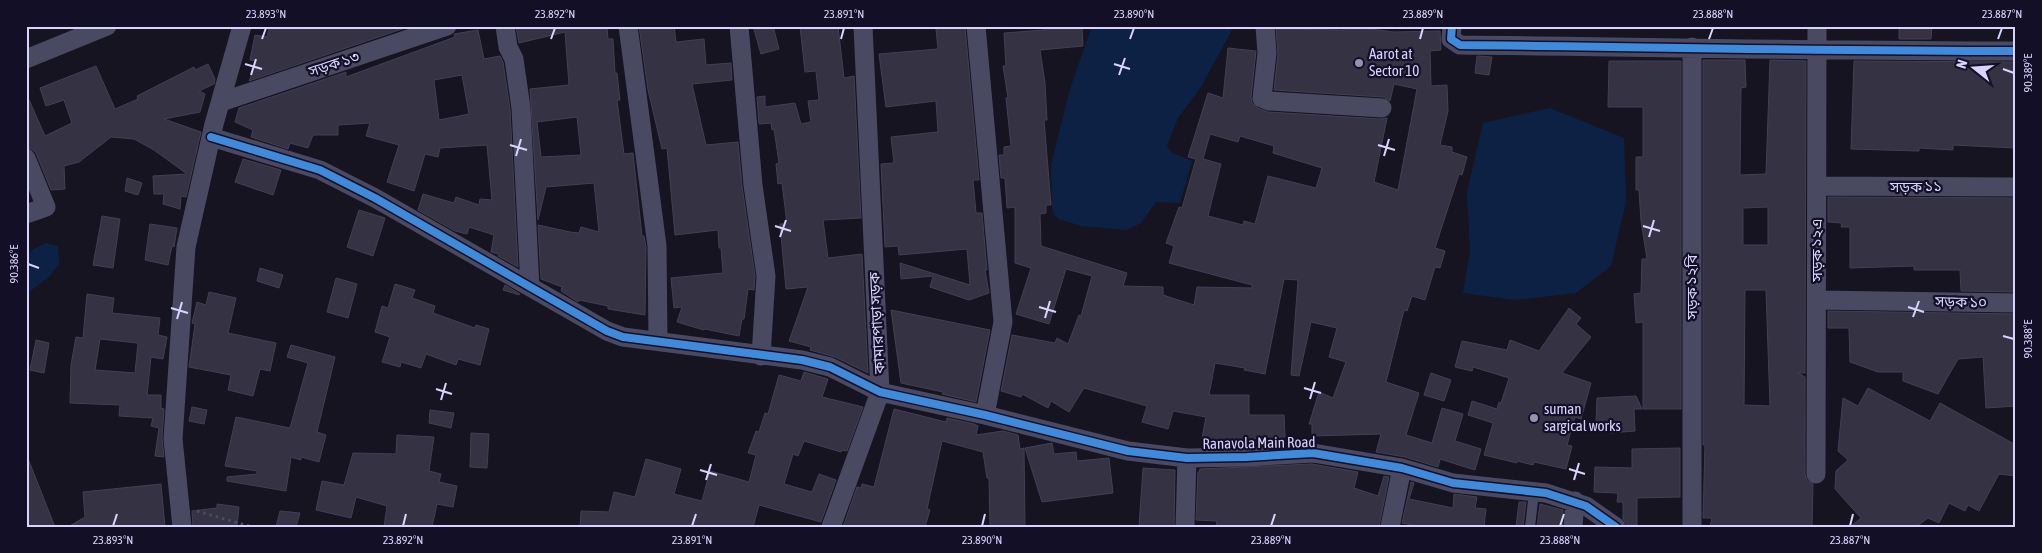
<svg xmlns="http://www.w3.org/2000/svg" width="2042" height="553" viewBox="0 0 2042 553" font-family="'Asap Condensed','Noto Sans Bengali',sans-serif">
<rect width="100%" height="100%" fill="#161421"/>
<path fill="#0d2144" d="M1092 26H1234L1201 87 1178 118 1167 146 1172 153 1192 161 1180 203 1156 202 1141 223 1127 230 1081 226 1059 219 1054 215 1052 207 1051 165 1070 89Z
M1550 108 1624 138 1626 202 1611 266 1576 293 1515 300 1463 293 1470 251 1467 192 1483 123Z
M46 243 58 246 59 264 49 277 26 294V257L32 250Z"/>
<path fill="#343243" stroke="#433f54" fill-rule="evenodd" d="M313 26H411L249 81 257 61 250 60 255 35 267 37 269 28 283 29 284 27 295 29Z
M516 26H607L608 39H613L615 73H617L620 100H617L624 154 633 153 642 236H644L646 247 645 315 608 309V306L579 300 578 302 561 291 562 287 541 279 538 225 570 232 579 233 581 227 599 232 594 183 546 187 538 220 530 89 569 85 565 32 519 43ZM577 117 581 155 541 157 537 122Z
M639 26H674L676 42 704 39 706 65 731 63 732 80 692 84 706 145 738 142 742 186 755 276 754 290 748 289 744 319H742L739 336 705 329 704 330 677 322 682 307 674 308 671 278 723 273 721 248H719L718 230 675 235 667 148 662 149 648 90Z
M753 26H773L779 49 761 54Z
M800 26H838L844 78 854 76 861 218 823 220 828 258 862 254 868 373 835 357 810 350 811 347 789 341 808 287 786 289 780 224H787L782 183 778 184 776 164 779 163 774 129 772 130 771 123 759 124 757 97 765 96V107L795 103 801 124 811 122 808 101 819 100 816 71 805 72Z
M1082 26 1083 46 1040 50 1045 83 1047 120H1044L1051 205H1046V213L1040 214 1041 246 1127 273 1123 286 1163 287V295L1194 305 1197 287 1252 288V285L1169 263 1174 246 1166 243 1179 207 1182 208 1196 159 1188 157 1208 93 1223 98 1228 48 1256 51 1251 97 1252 103 1258 108 1268 112 1381 119 1387 118 1374 182 1398 190 1417 89 1394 84 1390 101 1383 97 1274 90 1278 54 1276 29 1344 30V26L1394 32 1440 31 1441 50 1430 51 1431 86 1447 85 1448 111 1440 145 1452 147V152L1467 157 1462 175 1459 174 1435 248 1445 251 1440 268 1435 267 1425 300 1412 296 1407 311 1404 310 1386 382 1419 393 1406 435 1432 443 1442 408 1463 414 1455 441 1481 449 1475 470 1440 459 1438 467 1405 457 1376 452 1381 434 1312 436V424H1309L1319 392 1333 398 1346 362 1329 357 1337 328 1311 322 1299 376 1291 375 1298 280 1284 279 1265 374 1244 370 1245 368 1215 363 1209 395H1249V415H1284L1285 437 1230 440V444L1202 438 1206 417 1173 411 1168 429 1142 422 1147 406 1084 388 1069 412 1051 401 1048 408 1022 394 1021 397 1001 391 1012 335 1055 343 1057 338 1068 344 1079 315 1081 316 1092 276 1066 269 1049 324 1016 314 1031 268 1015 263V207L1007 208 1005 178H1001L999 155H1004V147L1011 146 1006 98H1008L1003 66H1006L1004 33 1044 30V27ZM1210 134 1238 142 1240 136 1274 146 1273 153 1322 168 1316 188 1268 176 1255 224 1244 221 1243 225 1208 216 1221 164 1203 159Z
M1899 26H1932L1931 39H1899Z
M965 27 979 180H973L976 213H982L987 270H985L989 293 969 300 930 287 933 276 901 279 900 263 970 285 967 249 899 255 898 246 885 247 881 164 894 163 891 137 938 132 936 101 886 107 879 54 938 49 936 29Z
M478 30 484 59 500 56 503 62 510 109 518 267 498 256 499 254 491 252 494 235 469 227 467 234 455 231 418 210 423 194 454 203 456 197 479 205 480 199 492 200 487 145 440 148 438 157 425 154 414 191 387 182 399 145 366 136 370 123 338 125V135H313L308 148 290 143 288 149 251 137 253 130 235 122 239 108 346 72V77L455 37 454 34ZM462 75 469 114 439 120 434 80Z
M1477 56 1492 57 1489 75 1475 73Z
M1703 60H1745L1746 87 1741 88 1740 175 1766 174 1770 60 1806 61 1805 373H1798L1805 377V474L1807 480 1813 484 1812 527H1710L1712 518H1703L1705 445H1703ZM1768 207V245H1743V208ZM1745 290H1766L1770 406 1744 405Z
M1609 61H1681V409H1643V322L1636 323 1634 294 1641 293 1642 259H1647L1641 221 1639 190H1636V157H1643V107H1608Z
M1854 61 2016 62V148L1953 145V150L1919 148V151L1851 149Z
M208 64 215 79 214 84 199 91 205 94 200 112 164 119 201 132 186 197 181 196 180 209 163 204 164 194H154L153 176 187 174 154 150 134 139 111 137 79 162 64 166 65 189 51 190 36 153 32 149 26 147V93L45 136 72 123 64 100 46 106 40 88 96 66 115 109 138 99 137 96 194 67 195 70Z
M243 159 281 170 273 195 235 182Z
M127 178 142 183 138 195 125 191Z
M1828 197 2016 198V292L1961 291 1960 270H1914V266L1850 268V227H1841L1842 223 1828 222Z
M359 210 385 218 373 256 347 247Z
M102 216 120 219 113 268 93 265Z
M150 224 177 228 174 247 172 246 168 265 145 260Z
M260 268 283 275 279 288 257 281Z
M336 278 357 284 348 318 327 312Z
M395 284 415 290 412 298 435 306 433 313 475 328 476 325 489 329 480 365 458 359 456 365 426 354 421 368 401 362 400 367 382 362 390 337 375 332 382 306 388 308Z
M505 285 520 294 519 295 503 290Z
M209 292 236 298 228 333 276 343 270 371 260 369 253 396 228 390 231 375 189 367 195 324 192 323 197 302 206 305Z
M87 294 114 298 112 313 160 318 158 335 167 337 163 359 151 357 147 395H161V408L164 409 162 438 164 457 155 456 159 428 151 426 153 418 119 416 120 405 70 403 71 365 76 337 83 338ZM100 339 138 343 135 373 95 370Z
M1569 308 1581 318 1576 324 1591 337 1562 373 1591 383 1581 419 1575 417 1567 445 1572 446 1566 469 1534 462 1533 465 1517 461V463L1484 455 1493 423 1468 415 1472 401 1497 409 1499 402 1501 403 1509 378 1473 367 1472 371 1455 367 1462 341 1507 350 1510 340 1539 351Z
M891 310 990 330 976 402 942 394 943 392 901 383Z
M1828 311 2016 314V406L1986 408 1983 357 1958 359 1938 394 1903 381V372H1878L1850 362 1849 328H1828Z
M36 340 49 343 44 373 30 370Z
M291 345 335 357 317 432 326 435 319 462 301 457V460L291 457 286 491 227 481V477L257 474V471L225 466 236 417 290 428 308 363 287 357Z
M804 372 828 379 822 397 863 407 847 451 842 450 841 452 804 441 798 456 793 454 784 484 812 492 819 474 836 480 821 522 759 505 753 527H580L581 511 609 512 614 492 635 497 646 459 681 469 674 494 702 501 710 471 749 482 756 455 748 453 756 431 759 432 765 413 768 414 779 375 801 381Z
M1431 373 1451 380 1444 401 1424 395Z
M1868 388 1930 421 1940 403 2016 445V476L1999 474 1979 511 1968 505 1965 511 1949 503 1939 523 1928 518 1916 527H1850L1861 518 1835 489 1836 471 1848 460 1838 451 1843 398 1858 406Z
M1636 396 1642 409H1634L1635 431 1610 433V428L1596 424 1597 398Z
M192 407 207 410 204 424 189 421Z
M894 409 946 422 947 418 974 424 978 426 976 435 1003 431 1018 435 1020 449 1024 448 1025 527H990L989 478H987L983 452 942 441 927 509 930 510 925 527H843L857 487 861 488 862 484 874 487Z
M430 410 454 413 451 428 429 423Z
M471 433 489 434 487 468 470 467Z
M397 435 434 437 429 471 441 474 439 482 457 486 453 507 437 504 432 527H384L387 506 356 497 351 518 316 510 322 481 344 485 353 453 396 454Z
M1052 443 1054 454 1076 452 1077 461 1109 458 1113 493 1042 502 1025 448Z
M1680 448V497L1637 498V525H1627L1623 519V502H1617L1618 493 1594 492 1595 467 1632 468V449Z
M26 456H27L55 527H26Z
M1312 464 1358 472 1354 488 1378 496 1384 476 1389 477 1379 527H1216L1217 521 1196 520 1198 472H1199L1200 469Z
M1143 468 1175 470 1174 527H1139Z
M1411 482 1414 483 1409 499 1453 508 1454 494 1477 497 1475 508 1486 509 1484 527H1423L1402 523Z
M161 484 165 527H68L85 517 83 492Z
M1519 502H1526L1523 527H1516Z
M217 504 239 507 237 527H193L192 511 217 508Z
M1540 504 1563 510 1562 527H1537Z
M280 511 300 513 296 527H276Z"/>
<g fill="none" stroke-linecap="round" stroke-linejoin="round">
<path stroke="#44505f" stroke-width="3" stroke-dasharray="2.5 4" stroke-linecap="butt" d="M197 511 252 527"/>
<path stroke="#4a4962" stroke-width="10" d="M1530 527 1534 492"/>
<path stroke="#4a4962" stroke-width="19" d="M505 26 508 47 514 59 521 108 530 287
M628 26 657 246 658 341
M739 26 753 185 766 276 761 356
M976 26 1003 322 985 415
M1265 26 1267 53 1262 98 1269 101 1382 108
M1452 26 1451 39 1460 45C1646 47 1831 51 2016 51
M26 59 107 26
M221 102 447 26
M211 137 320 170 375 198 607 331 623 337 802 360 830 367 880 392 985 415 1128 451 1187 458 1247 457 1313 453 1402 468 1453 483 1546 493 1586 506 1616 527
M26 158 46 207 26 214
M1817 186 2016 187
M1817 300 2016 303
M1816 474 1817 26
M182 527 173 439 186 247 214 124 242 26
M831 527 880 392 863 26
M1185 527 1187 458
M1390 527 1402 468
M1573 527 1575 501
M1692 527V47"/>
<g stroke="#130f26" stroke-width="11">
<path id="cycleway" d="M1452 26 1451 39 1460 45C1646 47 1831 51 2016 51
M211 137 320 170 375 198 607 331 623 337 802 360 830 367 880 392 985 415 1128 451 1187 458 1247 457 1313 453 1402 468 1453 483 1546 493 1586 506 1616 527"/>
</g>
<use href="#cycleway" stroke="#408adc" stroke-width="8"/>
</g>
<path fill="none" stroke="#d9d4ff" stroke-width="2" d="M262 39 266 28M551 39 555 28M841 39 844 28M1130 39 1134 28M1420 39 1423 28M1709 39 1713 28M1998 39 2002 28M245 64 262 69M1114 64 1130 69M2003 69 2014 73M251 75 256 59M1119 75 1125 58M510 145 527 150M1378 145 1395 150M516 156 521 139M1384 156 1389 139M775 226 791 231M1643 226 1660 231M780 237 786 220M1649 237 1654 220M28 264 39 268M1039 307 1056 312M1908 307 1924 312M171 308 188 313M1913 317 1919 301M1045 318 1050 301M177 319 182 302M2003 336 2014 339M1304 388 1321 393M436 389 452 394M1310 399 1315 382M441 400 446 383M1569 469 1585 474M700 470 717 475M706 480 711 464M1574 480 1579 463M113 526 117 514M403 526 406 514M692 526 696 514M982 526 985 514M1271 526 1275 514M1560 526 1564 514M1850 526 1853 514"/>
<g fill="#9591b1" stroke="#130f26" stroke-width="2">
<circle cx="1359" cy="63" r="5"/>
<circle cx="1534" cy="418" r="5"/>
</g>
<g text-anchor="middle" stroke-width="4.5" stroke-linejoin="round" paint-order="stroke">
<g font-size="15" fill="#d9d4ff" stroke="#130f26" text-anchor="start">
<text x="1369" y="59">Aarot at<tspan x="1369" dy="17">Sector 10</tspan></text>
<text x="1544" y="414">suman<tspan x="1544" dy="17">sargical works</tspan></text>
</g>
<g font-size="15" fill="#d9d4ff" stroke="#130f26">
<text transform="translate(334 64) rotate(-18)" y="5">সড়ক ১৩</text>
<text x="1916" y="192">সড়ক ১১</text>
<text transform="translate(1817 250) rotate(-90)" y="5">সড়ক ১২এ</text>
<text transform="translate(1692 287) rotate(-90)" y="5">সড়ক ১২বি</text>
<text transform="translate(1961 302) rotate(1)" y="5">সড়ক ১০</text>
<text transform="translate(877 323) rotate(-93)" y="5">কামারপাড়া সড়ক</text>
<text transform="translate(1259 443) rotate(-1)" y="5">Ranavola Main Road</text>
</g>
</g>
<rect width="2042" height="553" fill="none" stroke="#130f26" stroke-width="55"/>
<g transform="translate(1974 68) rotate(287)" stroke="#130f26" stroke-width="4" paint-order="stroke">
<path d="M0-4L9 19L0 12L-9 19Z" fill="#d9d4ff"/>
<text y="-8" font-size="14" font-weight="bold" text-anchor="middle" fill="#d9d4ff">N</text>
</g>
<rect x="28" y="28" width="1986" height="498" fill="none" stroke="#d9d4ff" stroke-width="2"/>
<g font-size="12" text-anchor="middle" fill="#d9d4ff">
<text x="266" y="18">23.893°N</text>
<text x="555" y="18">23.892°N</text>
<text x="844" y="18">23.891°N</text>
<text x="1134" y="18">23.890°N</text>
<text x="1423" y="18">23.889°N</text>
<text x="1713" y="18">23.888°N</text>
<text x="2002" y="18">23.887°N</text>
<text transform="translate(2028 73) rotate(-90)" y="4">90.389°E</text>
<text transform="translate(14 264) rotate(-90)" y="4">90.386°E</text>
<text transform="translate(2028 339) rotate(-90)" y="4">90.388°E</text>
<text x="113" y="544">23.893°N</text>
<text x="403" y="544">23.892°N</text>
<text x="692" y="544">23.891°N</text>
<text x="982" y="544">23.890°N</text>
<text x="1271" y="544">23.889°N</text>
<text x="1560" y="544">23.888°N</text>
<text x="1850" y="544">23.887°N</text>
</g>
</svg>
